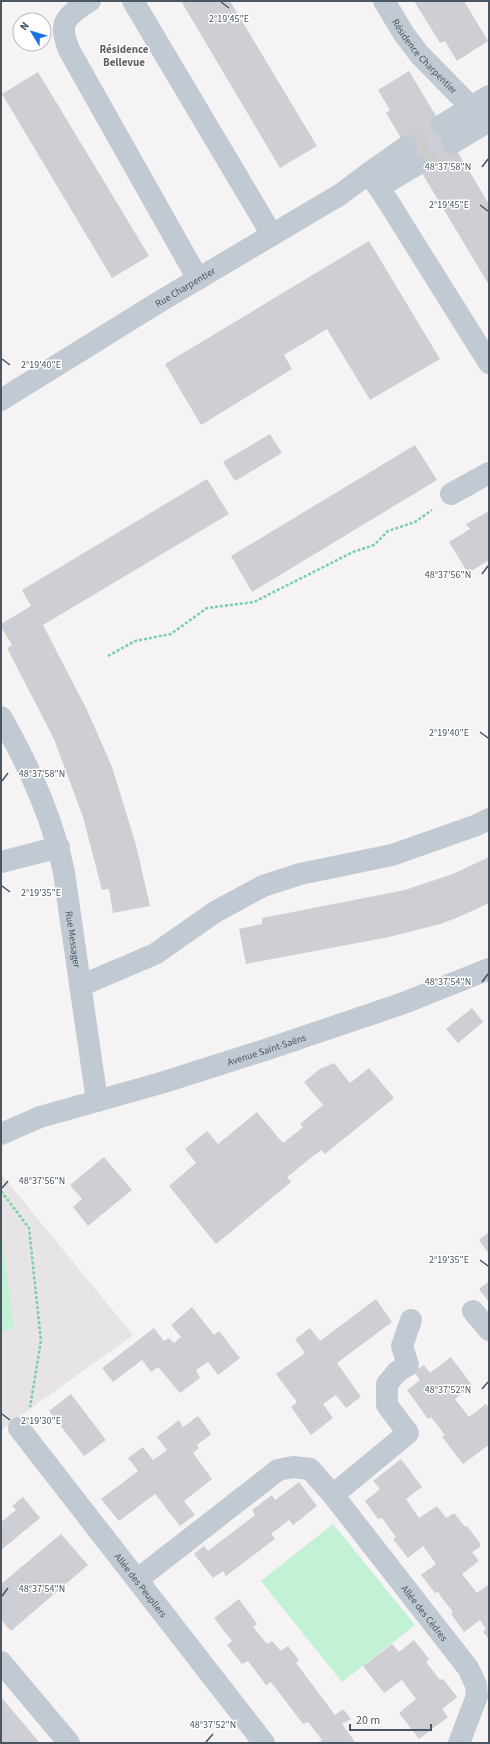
<svg xmlns="http://www.w3.org/2000/svg" width="490" height="1744" viewBox="0 0 490 1744" font-family="'Source Sans 3',sans-serif">
<rect width="100%" height="100%" fill="#f5f3f3"/>
<path fill="#e6e4e5" d="M1 1174 133 1335 1 1430Z"/>
<path fill="#c3f1d5" d="M1 1231 14 1329 1 1331Z
M333 1524 415 1625 342 1682 261 1581Z"/>
<path fill="#cdcfd5" d="M181 1H230L317 146 280 168Z
M414 1H464L488 41 457 61 445 41 440 43Z
M409 71 489 204V285L386 113 390 110 378 90Z
M38 72 149 256 112 278 2 94Z
M369 241 440 359 370 400 327 329 284 355 292 369 201 425 165 364Z
M270 434 282 453 235 481 223 462Z
M415 445 437 480 252 592 231 556Z
M207 479 229 514 43 625 86 708 99 737 112 767 136 845 150 906 113 913 109 889 102 890 83 817 54 739 7 648 12 645 1 627V624L31 606 22 590Z
M489 511V560L468 573 449 542 470 529 466 524Z
M489 857V903L459 917 440 924 389 937 246 964 239 929 262 924V918L405 890 453 874Z
M472 1008 483 1022 458 1043 446 1029Z
M334 1063 350 1083 369 1068 394 1098 325 1154 321 1150 287 1177 291 1182 216 1244 169 1186 196 1163 185 1149 207 1131 218 1144 257 1112 283 1143 303 1127 300 1124 323 1105 304 1082 320 1069Z
M104 1157 132 1190 88 1226 73 1207 82 1199 70 1185Z
M489 1232V1254L479 1240Z
M489 1281V1302L479 1289Z
M376 1299 392 1322 337 1363 361 1397 346 1408 336 1395 323 1404 333 1418 311 1435 291 1407 297 1402 276 1374 305 1353 295 1339 310 1328 320 1341Z
M192 1307 214 1335 219 1331 240 1358 218 1375 208 1362 196 1370 200 1378 180 1393 158 1367 151 1372 142 1360 113 1382 102 1368 154 1328 164 1341 169 1338 174 1343 181 1337 171 1325Z
M451 1357 472 1385 455 1399 469 1417 486 1404 489 1408V1445L463 1464 442 1437 445 1435 431 1417 428 1419 407 1390 420 1380 414 1372 424 1365 430 1373Z
M71 1394 106 1440 84 1456 49 1411Z
M198 1416 211 1434 197 1445 199 1448 193 1453 212 1479 184 1501 195 1515 180 1526 155 1494 119 1521 101 1499 138 1471 128 1458 143 1447 153 1460 167 1450 157 1437 179 1420 183 1427Z
M401 1459 422 1487 406 1499 419 1518 437 1506 446 1518 454 1513 465 1527 467 1526 480 1543V1547L472 1552 479 1561 462 1574 477 1593 489 1584V1639L483 1632 486 1629 480 1620 464 1632 451 1614 453 1612 445 1602 438 1592 435 1593 421 1575 436 1564 423 1546 408 1558 393 1539 396 1537 382 1518 378 1519 365 1501 380 1489 373 1481Z
M299 1482 317 1506 293 1525 289 1520 271 1534 275 1539 226 1576 223 1571 213 1578 194 1554 204 1546 208 1551 255 1515 252 1510 272 1495 275 1500Z
M23 1497 40 1518 1 1550V1522L16 1510 12 1506Z
M61 1534 88 1565 11 1631 1 1620V1584Z
M239 1599 257 1624 253 1627 267 1644 272 1641 281 1651 288 1646 299 1660 296 1663 335 1715 343 1709 351 1719 342 1724 356 1743H317L322 1740 308 1722 303 1724 271 1682 266 1685 248 1661 242 1664 227 1645 232 1641 214 1618Z
M414 1640 429 1659 426 1662 440 1680 443 1679 457 1697 442 1709 448 1717 419 1739 399 1713 416 1699 402 1680 384 1693 363 1666 392 1644 399 1652Z
M1 1697 40 1743H1Z"/>
<g fill="none" stroke-linecap="round" stroke-linejoin="round">
<path stroke="#caccce" stroke-width="22" stroke-dasharray="22 11" stroke-linecap="butt" d="M406 147 442 125
M416 165 452 143"/>
<path stroke="#7ad0a6" stroke-width="2.5" stroke-dasharray="3 2" stroke-linecap="butt" d="M108 656 135 641 171 634 207 608 254 602 353 552 374 545 388 531 415 522 432 510
M1 1191 29 1228 41 1341 30 1407"/>
<g stroke="#c1cad2" stroke-width="22">
<path d="M90 1C81 6 64 17 64 28 63 35 67 44 69 50L198 279"/>
<path d="M133 1 272 235"/>
<path id="s1" d="M384 1 404 34 419 54 471 107"/>
<path d="M442 125 489 96"/>
<path d="M452 143 489 121"/>
<path d="M369 173 406 147"/>
<path d="M379 187 416 165"/>
<path id="s2" d="M1 400 159 302 341 194 369 173 389 203 489 363"/>
<path d="M451 494 489 473"/>
<path id="s3" d="M1 717C29 766 53 818 64 873L97 1101"/>
<path d="M1 862 59 847"/>
<path d="M80 986 155 954 215 912 263 886 300 874 392 855 477 825 489 819"/>
<path id="s4" d="M1 1134 40 1117 161 1083 268 1049 401 1004 489 969"/>
<path d="M473 1311 489 1330"/>
<path id="s5" d="M19 1428 264 1743"/>
<path d="M333 1495 408 1433 387 1405V1384L397 1372 408 1365 402 1346 411 1320"/>
<path id="s6" d="M138 1579 278 1470 293 1467 310 1469 333 1495 468 1668 476 1685 477 1696 459 1743"/>
<path d="M1 1662 69 1743"/>
</g>
</g>
<path fill="none" stroke="#4a5661" stroke-width="1.5" d="M221 2 229 8M482 167 488 159M480 205 488 211M2 359 10 365M482 574 488 566M480 732 488 738M2 781 8 773M2 886 10 892M482 982 488 974M2 1188 8 1181M480 1260 488 1266M482 1389 488 1382M2 1414 10 1420M2 1596 8 1588M206 1742 213 1734"/>
<g text-anchor="middle" stroke-width="3" stroke-linejoin="round" paint-order="stroke">
<g font-size="10" fill="#4a5661" stroke="#fff">
<text dy="4" stroke="none"><textPath href="#s1" startOffset="69">Résidence Charpentier</textPath></text>
<text dy="4" stroke="none"><textPath href="#s2" startOffset="216">Rue Charpentier</textPath></text>
<text dy="4" stroke="none"><textPath href="#s3" startOffset="236">Rue Messager</textPath></text>
<text dy="4" stroke="none"><textPath href="#s4" startOffset="279">Avenue Saint-Saëns</textPath></text>
<text dy="4" stroke="none"><textPath href="#s5" startOffset="199">Allée des Peupliers</textPath></text>
<text dy="4" stroke="none"><textPath href="#s6" startOffset="394">Allée des Cèdres</textPath></text>
</g>
<g font-size="11" font-weight="bold" fill="#5f6368" stroke="#fff">
<text x="124" y="53">Résidence<tspan x="124" dy="13">Bellevue</tspan></text>
</g>
</g>
<g font-size="10" text-anchor="middle" fill="#4a5661" stroke="#fff" stroke-width="3" stroke-linejoin="round" paint-order="stroke">
<text x="229" y="22">2°19'45"E</text>
<text x="448" y="170">48°37'58"N</text>
<text x="449" y="208">2°19'45"E</text>
<text x="41" y="368">2°19'40"E</text>
<text x="448" y="578">48°37'56"N</text>
<text x="449" y="736">2°19'40"E</text>
<text x="42" y="777">48°37'58"N</text>
<text x="41" y="896">2°19'35"E</text>
<text x="448" y="985">48°37'54"N</text>
<text x="42" y="1184">48°37'56"N</text>
<text x="449" y="1263">2°19'35"E</text>
<text x="448" y="1393">48°37'52"N</text>
<text x="41" y="1424">2°19'30"E</text>
<text x="42" y="1592">48°37'54"N</text>
<text x="213" y="1728">48°37'52"N</text>
</g>
<rect width="490" height="1744" fill="none" stroke="#4a5661" stroke-width="4"/>
<g transform="translate(32 32) rotate(308)"><circle r="19" fill="#ffffff" stroke="#b7bbc0"/>
<path d="M0-3L7 15L0 10L-7 15Z" fill="#1a73e8"/>
<text y="-6" font-size="11" font-weight="bold" text-anchor="middle" fill="#4a5661">N</text>
</g>
<path d="M350 1724v6h81v-6" fill="none" stroke="#4a5661" stroke-width="2"/>
<text x="356" y="1724" font-size="12" fill="#4a5661" stroke="#ffffff" stroke-width="3" paint-order="stroke">20 m</text>
</svg>
